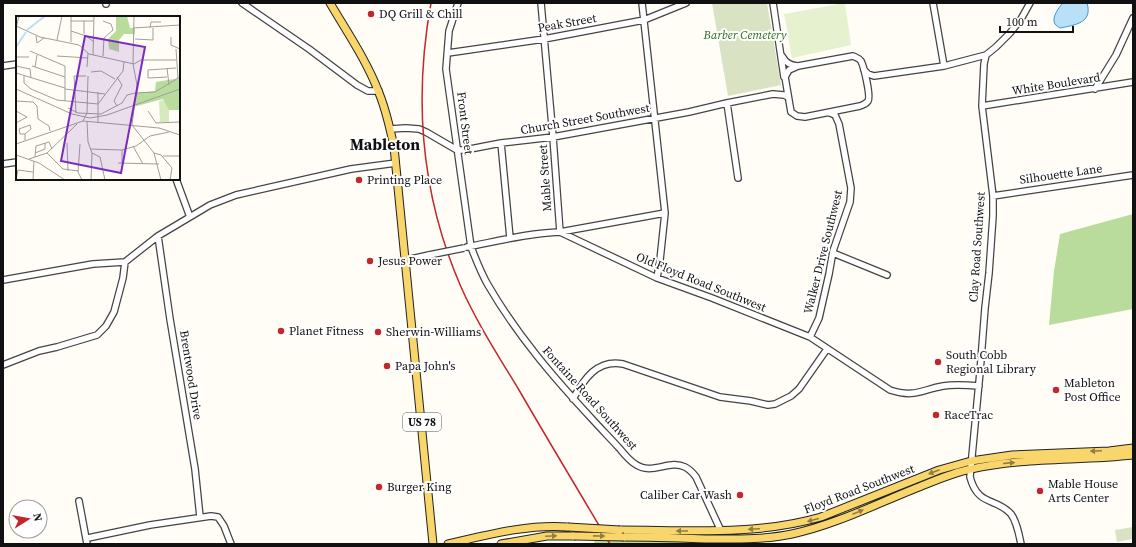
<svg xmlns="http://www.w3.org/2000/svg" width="1136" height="547" viewBox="0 0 1136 547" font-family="'Source Serif 4',serif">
<rect width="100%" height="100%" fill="#fffdf5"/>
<path fill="#b9dc9c" d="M1133 214V309L1049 325 1054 271 1060 234Z
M724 538 727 544H595L594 541 624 539Z"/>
<path fill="#d9e3c4" d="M712 3H767L781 85 728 96Z
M1133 527V539L1117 542 1115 530Z"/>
<path fill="#e6f2cf" d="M845 3 851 45 792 58 784 14Z"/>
<path fill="#b9e0f7" stroke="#3f96cf" d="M1063 3H1087C1093 23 1075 25 1060 28 1059 27 1056 26 1055 24 1051 18 1059 7 1063 3Z"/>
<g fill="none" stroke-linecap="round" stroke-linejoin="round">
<g stroke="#444" stroke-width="8">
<path id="minor" d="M242 3 309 49 357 85 368 91H379
M458 3 449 31 446 69 471 247C476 260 481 273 488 285 517 335 554 378 593 420 602 430 611 439 620 449 624 454 629 460 635 464 652 476 669 459 685 467 689 469 693 473 696 477L721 531
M541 3 553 137 560 232 665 213
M642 3 665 213 660 260 657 278
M773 3 784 77
M933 3 944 66
M106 4V3
M448 53 544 39 644 20 686 3
M782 56C786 63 790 65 797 66
M853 56C857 58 859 58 861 61 864 67 871 96 868 101 866 104 863 105 860 106L805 117 797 116 791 112 785 77 789 70 798 66Z
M3 66 17 64
M864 70 868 74 874 76 944 66 986 55
M1095 89 1116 55 1133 18
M727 103 738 178
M982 106 1133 82
M390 129 406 128 419 129 426 132 457 150H465L501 143 553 137 689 112 727 103 773 94 784 95 788 97
M501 143 510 238
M3 164 17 162
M176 179 190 217
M993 196 1133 175
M158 236 170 319 195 469 200 517
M467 247C498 241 529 233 560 232L657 278 712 298 810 337 890 390C915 398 921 390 943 386 955 384 967 385 979 386
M833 253 887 275
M406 260 429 255
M3 280 93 264 125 262
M810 337 819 318 829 274 833 251 850 202 851 188 839 124 835 115 830 113
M3 365 39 351 57 347 97 335 106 326 114 312 123 278 125 262 158 236 210 205 236 195 351 169 396 163
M573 399C584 379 597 359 623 364L720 397 751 401 768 405 775 404 791 396 799 389 827 349
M79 501 87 544
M86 537 88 538 150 525 211 516 218 517 224 526 231 544
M1021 544C1019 534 1017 522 1011 514 996 497 978 507 970 477L980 372 985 308 989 273 993 216V196L982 106 984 64 986 55 996 47 1010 33 1021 19 1030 3"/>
</g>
<g stroke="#222" stroke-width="9">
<path id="major" d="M330 3C347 32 367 61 379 93 386 110 390 128 394 147L433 544
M620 530C687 530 755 536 821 517L939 470 971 461 1012 455 1109 451 1133 448
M624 537C651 537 678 538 705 539 734 539 764 540 792 534 834 525 874 505 914 489 932 482 951 473 971 469 1024 457 1079 461 1133 455
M448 544C487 535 527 524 568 527
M501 544 547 536H574"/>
</g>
<use href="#minor" stroke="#fff" stroke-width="5.5"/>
<use href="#major" stroke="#f9d66b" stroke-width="7"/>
<path stroke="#c4262e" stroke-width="1.5" d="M431 3C413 102 421 195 461 287 477 323 499 357 519 390 549 442 580 493 610 544"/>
<g stroke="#444" stroke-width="8" stroke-linecap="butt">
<path id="minor-bridge" d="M429 255 464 248"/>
</g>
<g stroke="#222" stroke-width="9" stroke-linecap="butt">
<path id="major-bridge" d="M568 527 620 530
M574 536 624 537"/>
</g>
<use href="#minor-bridge" stroke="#fff" stroke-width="5.5"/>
<use href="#major-bridge" stroke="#f9d66b" stroke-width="7"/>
</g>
<defs><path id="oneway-solid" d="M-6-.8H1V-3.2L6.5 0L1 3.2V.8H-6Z"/></defs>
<g fill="#917d42">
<use href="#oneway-solid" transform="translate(1096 451) rotate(178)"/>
<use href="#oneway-solid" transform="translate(1009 463) rotate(-5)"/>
<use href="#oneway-solid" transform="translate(934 472) rotate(159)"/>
<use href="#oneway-solid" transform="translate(858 512) rotate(-22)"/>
<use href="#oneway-solid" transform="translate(813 520) rotate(165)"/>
<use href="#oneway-solid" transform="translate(754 529) rotate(177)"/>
<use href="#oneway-solid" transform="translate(682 531) rotate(-180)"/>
<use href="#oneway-solid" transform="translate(551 536) rotate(-3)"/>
<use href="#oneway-solid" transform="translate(599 536) rotate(1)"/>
</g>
<g fill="#c4262e" stroke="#fff" stroke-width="1.5">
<circle cx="371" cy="14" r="4"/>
<circle cx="359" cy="180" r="4"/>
<circle cx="370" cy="261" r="4"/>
<circle cx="281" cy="331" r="4"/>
<circle cx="378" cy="332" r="4"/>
<circle cx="938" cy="362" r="4"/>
<circle cx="387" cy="366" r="4"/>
<circle cx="1056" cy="390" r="4"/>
<circle cx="936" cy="415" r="4"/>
<circle cx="379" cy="487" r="4"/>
<circle cx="1040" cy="491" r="4"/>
<circle cx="740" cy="495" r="4"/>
</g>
<g text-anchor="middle" stroke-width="4" stroke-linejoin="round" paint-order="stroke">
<rect fill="#fff" stroke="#585858" stroke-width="1" x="403" y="413" width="38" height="18" rx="3"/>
<g font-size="11" font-weight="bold" fill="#111">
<text x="422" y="426">US 78</text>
</g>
<g font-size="12" fill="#111" stroke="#fff" text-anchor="start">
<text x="379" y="18">DQ Grill &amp; Chill</text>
<text x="367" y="184">Printing Place</text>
<text x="378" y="265">Jesus Power</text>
<text x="289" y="335">Planet Fitness</text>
<text x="386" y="336">Sherwin-Williams</text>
<text x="946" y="359">South Cobb<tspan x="946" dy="14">Regional Library</tspan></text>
<text x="395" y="370">Papa John's</text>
<text x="1064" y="387">Mableton<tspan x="1064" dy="14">Post Office</tspan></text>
<text x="944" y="419">RaceTrac</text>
<text x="1048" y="488">Mable House<tspan x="1048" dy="14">Arts Center</tspan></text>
<text x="387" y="491">Burger King</text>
<text x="732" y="499" text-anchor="end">Caliber Car Wash</text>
</g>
<g font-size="12" fill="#111" stroke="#fff">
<text transform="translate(567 23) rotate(-10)" y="4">Peak Street</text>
<text transform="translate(1056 84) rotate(-9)" y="4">White Boulevard</text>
<text transform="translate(585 119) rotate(-10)" y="4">Church Street Southwest</text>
<text transform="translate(465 123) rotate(83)" y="4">Front Street</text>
<text transform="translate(1061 174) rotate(-8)" y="4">Silhouette Lane</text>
<text transform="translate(545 178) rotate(-94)" y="4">Mable Street</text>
<text transform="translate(977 247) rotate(-86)" y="4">Clay Road Southwest</text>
<text transform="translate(823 252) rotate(-76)" y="4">Walker Drive Southwest</text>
<text transform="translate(701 282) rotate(22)" y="4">Old Floyd Road Southwest</text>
<text transform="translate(191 375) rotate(81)" y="4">Brentwood Drive</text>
<text transform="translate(590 398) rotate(48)" y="4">Fontaine Road Southwest</text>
<text transform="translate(859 489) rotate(-21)" y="4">Floyd Road Southwest</text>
</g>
<g font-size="12" font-style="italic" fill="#2f6b1f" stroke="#fff">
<text x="745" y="39">Barber Cemetery</text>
</g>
<g font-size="16" font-weight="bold" fill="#111" stroke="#fff">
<text x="385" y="150">Mableton</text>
</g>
</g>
<g transform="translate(16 16)">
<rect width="164" height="164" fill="#fffdf5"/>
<path d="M148 84 153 90V106H144L143 85Z" fill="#d5ebbd"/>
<path d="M100 0H111L114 12H119V18H108L103 24V36L93 33 92 23 100 15ZM164 62V94H153L147 83 117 91 120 77 139 75 140 66Z" fill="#b9dc9c"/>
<path fill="none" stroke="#b9e0f7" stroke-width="2" d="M11 14 29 0M0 31 10 16"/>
<path fill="none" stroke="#a09f9a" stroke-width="1" d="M55 0V26M118 0 117 48 121 69 116 109 138 137 145 164M55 5H78M87 5 95 8 97 14 88 22 87 40M0 10 24 21 63 29 73 38 118 48 125 44H160M0 12 3 0M117 12 164 9M134 12 135 6H145M55 15 70 20 78 26M68 18V5M20 20 21 27 28 22M155 21V29L164 33M119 23 137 24V12M41 24 46 0M160 33 162 62M14 35 49 50V85M77 39 78 0M41 40 72 42M0 41H13M0 50 14 53 15 62M16 50 49 61M19 51 21 39M71 51 72 37M151 52 153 69M75 56 85 55 99 63M0 57 49 72M8 60V67L15 73 41 84 82 88V76M101 61 106 69 98 85 101 90M151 61 132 62V54L160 52M0 73 56 98 74 102 91 99 164 73M49 73 89 78M119 77 139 76 164 61M0 85 17 86 21 90 22 103 33 110 34 115M52 92 62 97 85 98 106 87 111 79 119 77M0 95 11 101 0 107M132 95 140 107M60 97 58 60H70M67 105 71 97 72 60M71 106 72 126 76 137 84 141 89 164M82 106V88L107 55 108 46M140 107 164 106M9 118H4L3 113 14 109M9 124V118L15 113 14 109M51 127 52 155M0 128 67 105 143 112 164 119M64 128 62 156 66 164M117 130 127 148M74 133 106 134M106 134 120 130 134 120 153 116M19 137 29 133V127M31 137 47 153 63 155M138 137 145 139 156 152 154 164M0 139 23 147 49 164M147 140H164M19 141 20 130 33 126 36 133M13 143 31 137 61 108M102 147 143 148M106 147V134M0 164 2 154 17 156M17 164 18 145M75 164 76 137"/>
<path fill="#7b2cbf" fill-opacity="0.15" stroke="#7b2cbf" stroke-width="2" d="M69 20 129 31 105 157 45 145Z"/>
<rect width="164" height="164" fill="none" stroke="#111" stroke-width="2"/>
</g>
<rect width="1136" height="547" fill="none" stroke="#111111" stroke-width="8"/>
<g transform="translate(28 519) rotate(79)"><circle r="19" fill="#ffffff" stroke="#a0a0a0"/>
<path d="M0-3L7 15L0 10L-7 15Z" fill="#c4262e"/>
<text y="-6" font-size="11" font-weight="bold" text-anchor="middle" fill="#111111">N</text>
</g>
<path d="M1000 26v6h73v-6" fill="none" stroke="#111111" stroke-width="2"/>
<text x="1006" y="26" font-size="12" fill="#111111" stroke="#ffffff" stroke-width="3" paint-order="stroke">100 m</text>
</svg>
